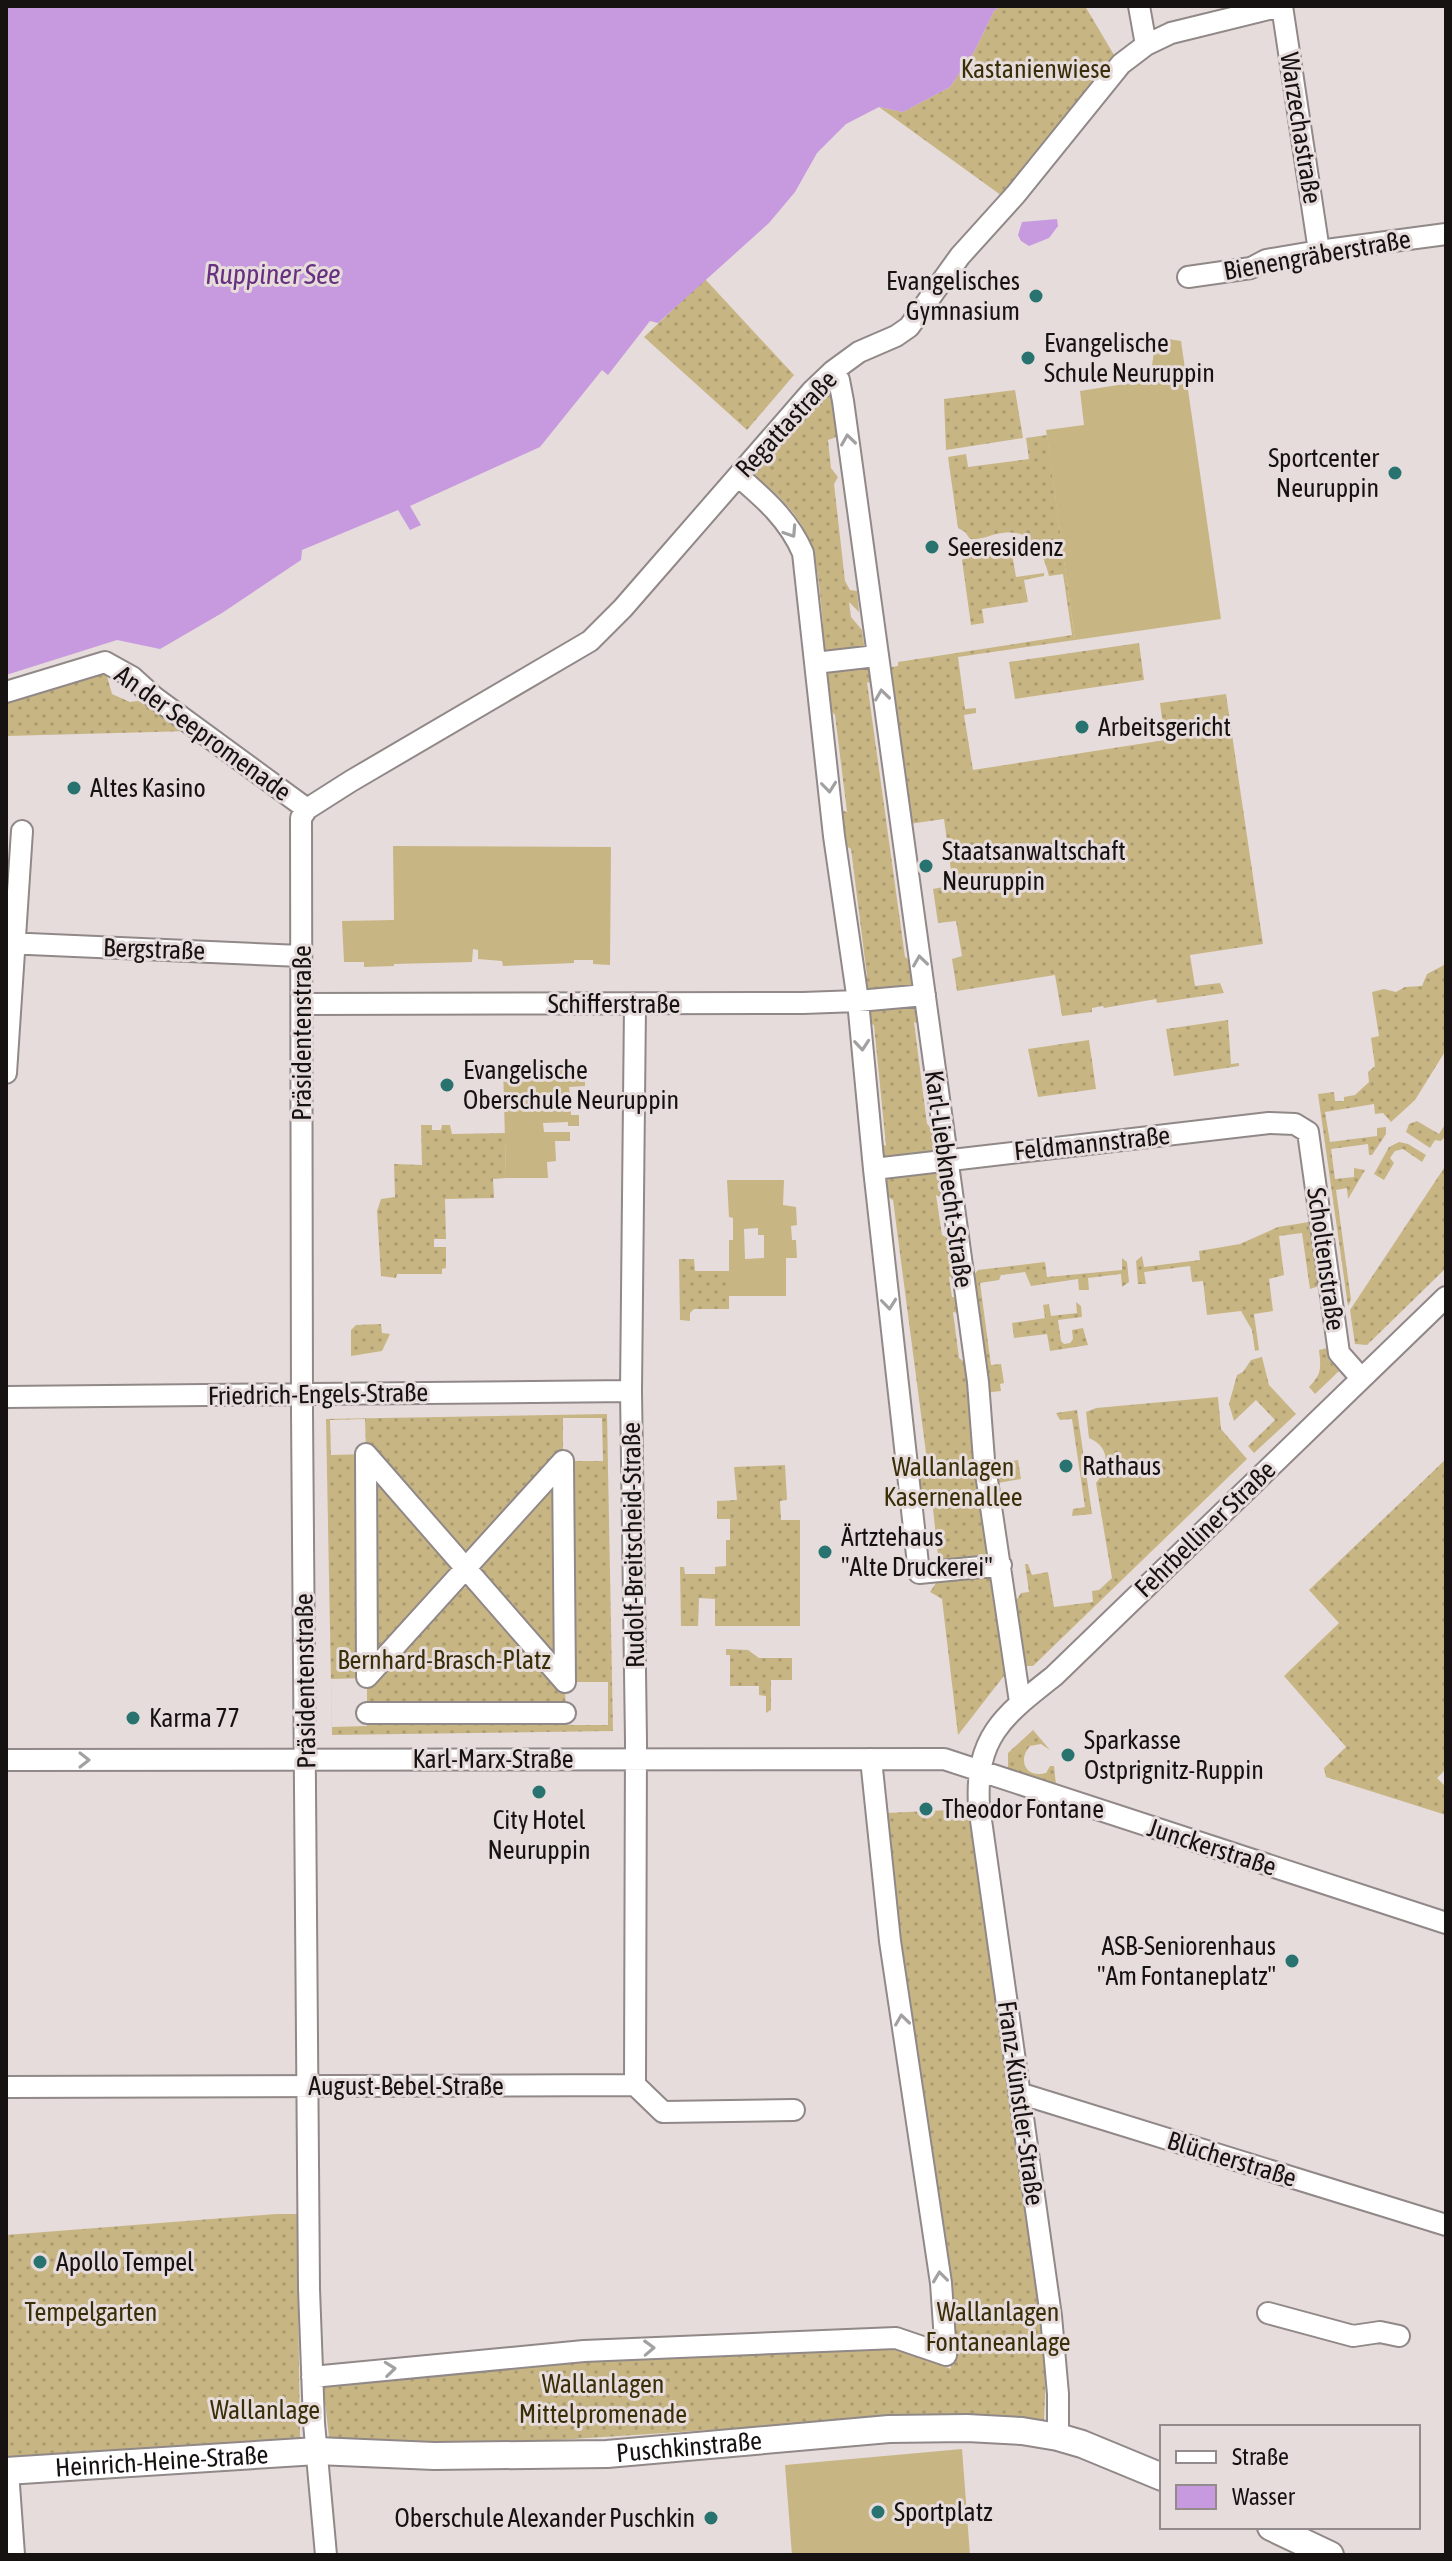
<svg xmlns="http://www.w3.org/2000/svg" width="1452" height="2561" viewBox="0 0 1452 2561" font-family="'Asap Condensed',sans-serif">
<defs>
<pattern id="grass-dots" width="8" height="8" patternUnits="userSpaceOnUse" patternTransform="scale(2)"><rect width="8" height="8" fill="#c8b584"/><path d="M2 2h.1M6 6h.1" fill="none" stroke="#ab9b71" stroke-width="1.8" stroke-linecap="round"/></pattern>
</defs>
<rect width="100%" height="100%" fill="#e6dcdb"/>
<path fill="url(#grass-dots)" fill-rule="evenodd" d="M1000 6H1085L1120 65 1009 201 879 107 903 112 950 87 974 52 994 11Z
M705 279 794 375 747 430 644 337Z
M1015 390 1023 438 946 450 944 399Z
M827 391 833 397 839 436 828 440 831 468 838 477 834 484 845 581 850 590 857 591 859 612 849 602 851 617 862 630 865 651 828 654 821 646 814 624H823C816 549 816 525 754 475Z
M1047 435 1075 640 958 657 965 709 976 708V713L964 715 973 770 1165 740 1160 703 1226 694 1263 944 1190 955 1195 986 1220 983 1224 993 1157 1003 1156 999 1104 1008 1103 1006 1092 1008V1012L1062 1016 1055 975 957 991 952 959 962 956 956 921 938 923 933 889 953 885 944 819 909 824 886 668 898 666V662L1072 635 1063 574 1049 576C1043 552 1032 529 1003 533 991 534 983 540 970 539L965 532 958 528 948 457 966 454 968 467 1029 459 1026 438Z
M984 543 999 546 1012 554 1016 577 1044 573V576L1024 580 1028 602 982 609 984 623 971 625 962 560 968 555 971 547Z
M1139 643 1144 680 1015 699 1009 662Z
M868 666 875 671 876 685 867 682 905 957 914 964 915 986 863 992 858 971 867 976 851 849 841 843 838 809 847 812 835 715 825 704V670Z
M100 669 106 673 112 694 130 702 144 700 190 731 7 736 6 757V696Z
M1446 964V1050L1415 1100 1391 1122 1383 1113 1375 1114 1374 1104 1325 1112 1330 1142 1377 1136V1128L1386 1127V1134L1372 1155H1369L1368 1144 1331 1149 1335 1179 1354 1177V1168L1365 1170 1348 1199 1347 1188 1336 1190 1351 1300 1348 1306 1318 1094 1334 1092 1335 1101H1344V1097L1355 1095 1369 1082 1368 1072 1375 1066 1371 1038 1379 1036 1372 992 1384 989 1396 992 1405 987 1422 986 1427 974Z
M921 1007 925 1027 914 1022 927 1124 938 1134 940 1147 933 1155 880 1162 877 1141 886 1146 874 1025 863 1021 867 1011Z
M1228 1020 1231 1064 1239 1063V1066L1174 1076 1166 1029Z
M1089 1040 1096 1089 1038 1097 1028 1049Z
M1417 1121 1439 1134 1446 1123V1135L1441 1141 1435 1140 1430 1148 1406 1132 1409 1124Z
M421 1125H432V1130H441L442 1125H450L452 1134 505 1133 506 1178 493 1179 494 1198 445 1199 446 1239H434V1247H446V1268L442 1269V1274H397L396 1278 381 1276 377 1211 381 1199 395 1197 394 1164 422 1165Z
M1399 1142 1408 1144 1426 1155 1422 1162 1403 1149 1395 1151 1390 1158 1394 1163 1384 1180 1374 1174 1389 1147Z
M1446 1165V1268L1367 1345 1355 1344 1350 1310Z
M937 1170 942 1172 946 1200 936 1195 942 1235 951 1240 956 1276 949 1277 952 1297 960 1298 962 1314 953 1312 959 1358 971 1367 973 1383 968 1393 991 1550 981 1559 939 1564 932 1500 920 1494 916 1464 928 1468 893 1200 883 1194V1178Z
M1309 1222 1315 1229 1322 1285 1310 1289 1302 1233 1279 1236 1284 1275 1269 1279 1273 1311 1254 1314 1259 1350 1255 1351 1252 1330 1241 1311 1207 1315 1203 1281 1192 1282 1190 1266 1144 1272 1146 1284H1138L1136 1261 1142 1256 1144 1267 1200 1260 1199 1251 1240 1244 1278 1227Z
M1122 1258 1127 1262 1129 1282 1122 1287 1121 1274 1088 1278 1089 1290H1079L1078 1279 1031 1286 1025 1272 1001 1275 999 1280 980 1283 991 1365 1001 1364 1004 1383 1000 1384 1001 1391 983 1393 971 1278 978 1270 1045 1262 1047 1277 1122 1270Z
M679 1259H694L695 1271H729V1309H694L690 1313V1321L680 1320Z
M1076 1302 1081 1306 1082 1317 1058 1320 1061 1341 1064 1344 1070 1343 1073 1339 1072 1330 1083 1328 1088 1345 1050 1351 1047 1334 1014 1338 1012 1323 1045 1318 1043 1305 1049 1304 1051 1316 1077 1313Z
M381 1324 382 1333 390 1334 382 1351 351 1356V1330L356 1325Z
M1327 1348 1329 1360 1339 1371 1315 1394 1309 1387C1322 1374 1321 1368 1319 1350Z
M1262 1357 1269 1385 1296 1414 1254 1453 1248 1446 1275 1420 1256 1400 1234 1421 1229 1404 1237 1375 1243 1372 1251 1360Z
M1218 1397 1221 1429 1247 1459 1033 1666H1026L1014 1604 1021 1593 1029 1592 1025 1564H1028L1032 1575 1048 1572 1054 1607 1093 1602 1092 1591 1099 1590 1112 1578 1096 1483C1110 1467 1110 1447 1089 1438L1086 1412 1096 1408Z
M1077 1410 1092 1514 1072 1516 1073 1509 1085 1507 1072 1419 1060 1420 1056 1413Z
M607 1414 613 1731 332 1735 326 1419ZM563 1418H602L603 1461H563ZM365 1419 366 1454 331 1455 330 1420ZM450 1550H482V1588L450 1587ZM367 1678V1726L332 1727 331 1679ZM565 1682H608V1725H566Z
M1446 1459V1769L1437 1778 1446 1787V1815L1326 1777 1324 1768 1346 1747 1284 1676 1339 1623 1309 1590Z
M1018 1460 1021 1479 992 1484 989 1465Z
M785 1465 787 1500 780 1501 781 1520H800V1626H715V1599L699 1598 698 1626H681L680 1567H684L685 1574H715V1567L726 1566V1540H730V1519H717V1501L737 1500 734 1467Z
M984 1573 991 1577 1007 1672 958 1735 942 1599 930 1592 938 1580Z
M726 1649 748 1650 759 1658H792V1680H771V1710L766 1713V1696L759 1695V1686H730V1655H726Z
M1033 1730 1050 1750 1041 1744 1030 1746C1017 1760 1026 1779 1046 1773L1050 1766H1054L1056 1785 1008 1772V1753Z
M971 1809 1048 2329 1044 2420 896 2418 436 2448 329 2437 323 2384 591 2361 896 2347 951 2369 946 2282 897 1950 886 1813Z
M276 2214H297L300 2440 6 2462V2235Z"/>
<path fill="#c8b584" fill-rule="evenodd" d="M1156 337 1181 341 1221 619 1075 640 1046 430 1084 425 1080 391 1150 380Z
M393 846 611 847 610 965 593 964V960H574V963L503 966 502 961 478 959V950L473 949 472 962 394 964V966L364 967V962H344L342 921 394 920Z
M503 1065H574V1074L585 1077V1086L569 1087 571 1101 564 1102V1109L571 1110V1115H579V1126H568V1122L543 1123 544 1132H570V1141H555L556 1161 547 1162 548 1178H506Z
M727 1180H784L783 1205 796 1207 797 1225 791 1226 792 1240H796L797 1258H786V1296H729V1240H733V1218L729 1217ZM758 1228V1235H764V1258L745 1259 744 1229Z
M962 2449 970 2555H792L785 2465Z"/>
<path fill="#c799de" d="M6 6H1000L994 11 974 52 950 87 903 112 879 107 846 124 817 153 795 192 769 223 658 323 650 321 608 375 602 370 540 447 410 506 421 525 410 530 398 510 302 550 301 560 222 613 160 649 117 640 6 675Z
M1057 219 1058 226 1049 238 1029 246 1021 241 1018 235 1022 222Z"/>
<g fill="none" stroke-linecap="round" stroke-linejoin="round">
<g stroke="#918888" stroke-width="24">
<path id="minor" d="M1139 6 1146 45
M1282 6 1319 251
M1188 277 1251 268 1266 260 1319 251 1446 234
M833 371 839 380 843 401 978 1382 984 1460 1020 1702
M738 476C764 498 789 520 803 553L834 836 858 1001 874 1169 919 1573 1001 1565
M815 663 876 656
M6 692 105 662 132 677 154 697 307 809
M6 943 301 956
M303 1004 803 1003 858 1001 925 995
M6 1073 22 831
M874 1169 1269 1123 1295 1124 1308 1132 1339 1353 1361 1378
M6 1397 631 1391
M366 1454 565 1682
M366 1454 367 1677
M563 1461 565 1682
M367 1677 563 1461
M367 1713H565
M6 1760 944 1759 1446 1923
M635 2085 636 1741 631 1391 635 1005
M6 2087 635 2085 663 2112 794 2110
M1019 2093 1446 2225
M1268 2313 1353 2336 1380 2332 1399 2336
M312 2377 584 2351 896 2338 946 2355 941 2283 890 1941 871 1759
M1058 2437V2394L1051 2316 979 1806C975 1737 1003 1716 1054 1676L1446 1297
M8 2471 14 2555
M326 2555 314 2423 309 2289 302 1413 301 818 307 809 351 781 590 641 623 608 812 391 833 371 859 352 896 336 909 327 960 256 1016 194 1121 64 1146 45 1171 33 1281 6"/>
</g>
<g stroke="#918888" stroke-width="30">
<g id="major">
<path id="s1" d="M6 2471 317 2451 434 2456 607 2454 889 2429 967 2428 1022 2431 1058 2437 1082 2444 1162 2477"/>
<path d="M1271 2527 1330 2555"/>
</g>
</g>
<use href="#minor" stroke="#fff" stroke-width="20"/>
<use href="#major" stroke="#fff" stroke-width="26"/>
</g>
<defs><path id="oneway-chevron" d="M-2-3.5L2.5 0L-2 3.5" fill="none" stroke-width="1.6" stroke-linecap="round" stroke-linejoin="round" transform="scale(2)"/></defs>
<g stroke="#a2a0a0">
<use href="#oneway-chevron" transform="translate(848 440) rotate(-98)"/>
<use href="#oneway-chevron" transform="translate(791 532) rotate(57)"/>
<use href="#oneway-chevron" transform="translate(882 695) rotate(-98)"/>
<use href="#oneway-chevron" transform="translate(829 787) rotate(84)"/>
<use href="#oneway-chevron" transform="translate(920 961) rotate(-98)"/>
<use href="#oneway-chevron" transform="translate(862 1045) rotate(85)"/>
<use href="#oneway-chevron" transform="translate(889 1304) rotate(84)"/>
<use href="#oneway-chevron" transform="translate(84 1760)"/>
<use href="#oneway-chevron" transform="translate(902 2020) rotate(-98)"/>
<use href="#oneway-chevron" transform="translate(940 2277) rotate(-97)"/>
<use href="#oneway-chevron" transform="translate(649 2348) rotate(-2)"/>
<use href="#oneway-chevron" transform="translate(390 2369) rotate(-6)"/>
</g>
<g fill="#28726f" stroke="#e6dcdb" stroke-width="3">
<circle cx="1036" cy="296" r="8"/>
<circle cx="1028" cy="358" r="8"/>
<circle cx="1395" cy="473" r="8"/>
<circle cx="932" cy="547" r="8"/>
<circle cx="1082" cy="727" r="8"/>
<circle cx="74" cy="788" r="8"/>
<circle cx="926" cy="866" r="8"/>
<circle cx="447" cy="1085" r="8"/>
<circle cx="1066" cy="1466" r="8"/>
<circle cx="825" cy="1552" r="8"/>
<circle cx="133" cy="1718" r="8"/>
<circle cx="1068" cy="1755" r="8"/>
<circle cx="539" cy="1792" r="8"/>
<circle cx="926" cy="1809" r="8"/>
<circle cx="1292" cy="1961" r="8"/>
<circle cx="40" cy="2262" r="8"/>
<circle cx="878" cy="2512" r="8"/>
<circle cx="711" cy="2518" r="8"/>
</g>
<g text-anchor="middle" stroke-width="6" stroke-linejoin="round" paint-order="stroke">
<g font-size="26" fill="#3a2e08" stroke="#e6dcdb">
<text x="1036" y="78">Kastanienwiese</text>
<text x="953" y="1476">Wallanlagen<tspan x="953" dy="30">Kasernenallee</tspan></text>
<text x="444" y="1669">Bernhard-Brasch-Platz</text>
<text x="91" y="2321">Tempelgarten</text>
<text x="998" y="2321">Wallanlagen<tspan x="998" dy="30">Fontaneanlage</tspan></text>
<text x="603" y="2393">Wallanlagen<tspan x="603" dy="30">Mittelpromenade</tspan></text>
<text x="265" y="2419">Wallanlage</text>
</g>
<g font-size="26" fill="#161212" stroke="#e6dcdb">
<text transform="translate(1301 128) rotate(81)" y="9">Warzechastraße</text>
<text transform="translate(1317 255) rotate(-10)" y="9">Bienengräberstraße</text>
<text transform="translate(786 424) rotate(-47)" y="9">Regattastraße</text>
<text transform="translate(203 733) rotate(36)" y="9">An der Seepromenade</text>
<text transform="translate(154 949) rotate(2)" y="9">Bergstraße</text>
<text x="614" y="1013">Schifferstraße</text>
<text transform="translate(302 1033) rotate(-90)" y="9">Präsidentenstraße</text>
<text transform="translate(1092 1143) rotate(-6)" y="9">Feldmannstraße</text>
<text transform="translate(949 1179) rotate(82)" y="9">Karl-Liebknecht-Straße</text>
<text transform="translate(1326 1259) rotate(82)" y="9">Scholtenstraße</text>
<text transform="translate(318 1394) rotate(-1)" y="9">Friedrich-Engels-Straße</text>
<text transform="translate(1205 1529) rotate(-44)" y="9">Fehrbelliner Straße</text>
<text transform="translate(633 1545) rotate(-91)" y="9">Rudolf-Breitscheid-Straße</text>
<text transform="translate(305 1681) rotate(-91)" y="9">Präsidentenstraße</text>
<text x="493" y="1768">Karl-Marx-Straße</text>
<text transform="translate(1212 1847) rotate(18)" y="9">Junckerstraße</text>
<text x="406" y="2095">August-Bebel-Straße</text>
<text transform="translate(1021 2103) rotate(82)" y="9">Franz-Künstler-Straße</text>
<text transform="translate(1232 2159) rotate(17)" y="9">Blücherstraße</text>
<text dy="9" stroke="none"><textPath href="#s1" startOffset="684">Puschkinstraße</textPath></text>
<text dy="9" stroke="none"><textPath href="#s1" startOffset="156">Heinrich-Heine-Straße</textPath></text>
</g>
<g font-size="26" fill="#161212" stroke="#e6dcdb" text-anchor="start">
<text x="1020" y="290" text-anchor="end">Evangelisches<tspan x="1020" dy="30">Gymnasium</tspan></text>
<text x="1044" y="352">Evangelische<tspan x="1044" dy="30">Schule Neuruppin</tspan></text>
<text x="1379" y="467" text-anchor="end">Sportcenter<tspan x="1379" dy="30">Neuruppin</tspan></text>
<text x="948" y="556">Seeresidenz</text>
<text x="1098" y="736">Arbeitsgericht</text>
<text x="90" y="797">Altes Kasino</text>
<text x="942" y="860">Staatsanwaltschaft<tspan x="942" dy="30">Neuruppin</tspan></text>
<text x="463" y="1079">Evangelische<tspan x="463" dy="30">Oberschule Neuruppin</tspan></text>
<text x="1082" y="1475">Rathaus</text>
<text x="841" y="1546">Ärtztehaus<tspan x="841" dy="30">"Alte Druckerei"</tspan></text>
<text x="149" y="1727">Karma 77</text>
<text x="1084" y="1749">Sparkasse<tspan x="1084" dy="30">Ostprignitz-Ruppin</tspan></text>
<text x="942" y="1818">Theodor Fontane</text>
<text x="539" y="1829" text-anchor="middle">City Hotel<tspan x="539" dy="30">Neuruppin</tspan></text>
<text x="1276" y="1955" text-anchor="end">ASB-Seniorenhaus<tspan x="1276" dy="30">"Am Fontaneplatz"</tspan></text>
<text x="56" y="2271">Apollo Tempel</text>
<text x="894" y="2521">Sportplatz</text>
<text x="695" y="2527" text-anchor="end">Oberschule Alexander Puschkin</text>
</g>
<g font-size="28" font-style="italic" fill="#683081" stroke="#e6dcdb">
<text x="273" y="284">Ruppiner See</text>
</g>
</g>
<rect width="1452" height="2561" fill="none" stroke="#161212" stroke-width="16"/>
<rect x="1160" y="2425" width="260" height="104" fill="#e6dcdb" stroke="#938b8b" stroke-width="2"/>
<rect x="1176" y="2451" width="40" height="12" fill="#ffffff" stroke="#938b8b" stroke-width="2"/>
<text x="1232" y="2465" font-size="24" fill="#161212">Straße</text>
<rect x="1176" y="2485" width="40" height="24" fill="#c799de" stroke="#938b8b" stroke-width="2"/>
<text x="1232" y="2505" font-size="24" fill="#161212">Wasser</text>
</svg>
